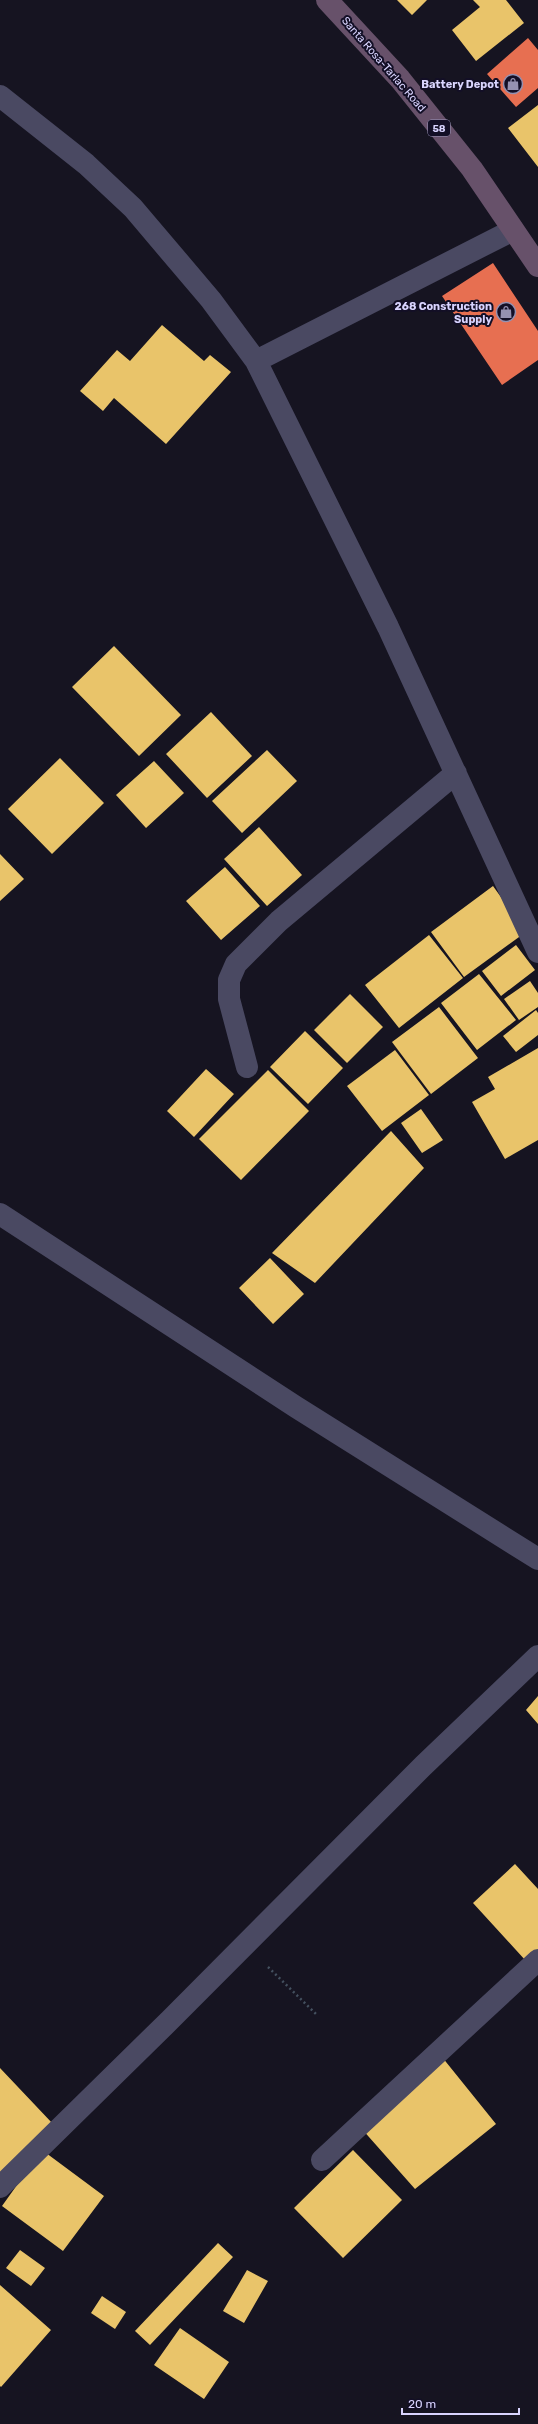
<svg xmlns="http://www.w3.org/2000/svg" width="538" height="2424" viewBox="0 0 538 2424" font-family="Rubik,sans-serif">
<rect width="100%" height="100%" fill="#161421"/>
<path fill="#e9c46a" d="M397 0H427L412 15Z
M473 0H506L524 23 476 61 452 30 480 7Z
M538 105V167L508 128Z
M162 325 204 361 210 355 231 372 166 444 114 398 103 411 80 391 117 350 130 361Z
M114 646 181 715 139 756 72 687Z
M211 712 252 756 207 798 166 754Z
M267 750 297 781 242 833 212 801Z
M60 758 104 803 52 854 8 809Z
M154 761 184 793 146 828 116 795Z
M259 827 302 875 267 906 224 859Z
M0 854 24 879 0 901Z
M225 867 260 906 221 940 186 901Z
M493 886 526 932 464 977 431 932Z
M429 935 463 978 399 1028 365 985Z
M516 945 535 970 501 996 482 971Z
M479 974 516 1020 477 1050 441 1003Z
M530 981 538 993V1007L519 1020 504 999Z
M350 994 383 1027 347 1063 314 1030Z
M439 1007 478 1058 431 1094 392 1042Z
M536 1010 538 1013V1035L516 1052 503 1036Z
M305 1031 343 1068 308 1104 270 1067Z
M538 1048V1140L505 1159 472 1102 495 1089 488 1077Z
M395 1050 429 1095 382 1131 347 1086Z
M206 1069 234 1094 194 1137 167 1111Z
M268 1070 309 1111 241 1180 199 1139Z
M421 1109 443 1140 422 1153 401 1123Z
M391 1131 424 1168 315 1283 272 1253Z
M270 1258 304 1294 273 1324 239 1288Z
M538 1696V1724L526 1710Z
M515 1864 538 1889V1951L526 1961 473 1903Z
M442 2057 496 2124 415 2189 361 2128Z
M0 2068 53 2124 0 2174Z
M42 2150 104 2196 63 2251 2 2206Z
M353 2150 402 2200 343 2258 294 2208Z
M218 2243 233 2257 150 2345 135 2331Z
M20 2250 45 2268 31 2286 6 2268Z
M247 2270 268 2281 244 2323 223 2311Z
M0 2285 51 2330 1 2387 0 2386Z
M102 2296 126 2312 115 2329 91 2313Z
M180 2328 229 2362 204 2399 154 2365Z"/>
<path fill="#e76f51" d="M528 38 538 50V88L516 107 487 74Z
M493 263 538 331V360L502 385 442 296Z"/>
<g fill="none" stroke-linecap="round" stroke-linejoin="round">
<path stroke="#44505f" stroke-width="2.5" stroke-dasharray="2 3" stroke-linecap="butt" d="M268 1967 317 2015"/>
<path stroke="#4a4962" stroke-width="22" d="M0 96 86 164 133 208 211 300 256 361 388 627 538 952
M256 361 513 230
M247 1067 229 999V980L236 964 279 921 456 773
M0 1214 296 1407 538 1559
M322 2160 538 1960
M0 2187 170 2020 423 1766 538 1656"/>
<path stroke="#67516a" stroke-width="22" d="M327 0 400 79 472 169 538 266"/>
</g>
<defs>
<g id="shop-ring" transform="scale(1)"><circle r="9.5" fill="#130f26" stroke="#9591b1" stroke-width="1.5"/><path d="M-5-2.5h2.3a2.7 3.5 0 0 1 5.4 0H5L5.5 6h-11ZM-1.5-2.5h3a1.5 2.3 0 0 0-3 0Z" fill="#9591b1"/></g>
</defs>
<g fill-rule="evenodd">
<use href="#shop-ring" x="513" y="84"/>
<use href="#shop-ring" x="506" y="312"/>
</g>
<g text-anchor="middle" stroke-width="4" stroke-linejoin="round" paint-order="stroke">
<rect fill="#130f26" stroke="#9e99be" stroke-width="1" x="428" y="120" width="22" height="16" rx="3"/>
<g font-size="10" font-weight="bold" fill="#d9d4ff">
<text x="439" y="132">58</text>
</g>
<g font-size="11" fill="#d9d4ff" stroke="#130f26">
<text transform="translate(384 64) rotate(49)" y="4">Santa Rosa-Tarlac Road</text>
</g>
<g font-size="11" font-weight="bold" fill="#d9d4ff" stroke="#130f26" text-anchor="end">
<text x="499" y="88">Battery Depot</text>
<text x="492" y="310">268 Construction<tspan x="492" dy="13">Supply</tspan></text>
</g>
</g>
<path d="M402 2408v6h117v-6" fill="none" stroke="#d9d4ff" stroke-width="2"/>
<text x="408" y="2408" font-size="12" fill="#d9d4ff" stroke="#130f26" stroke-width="3" paint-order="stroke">20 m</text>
</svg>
